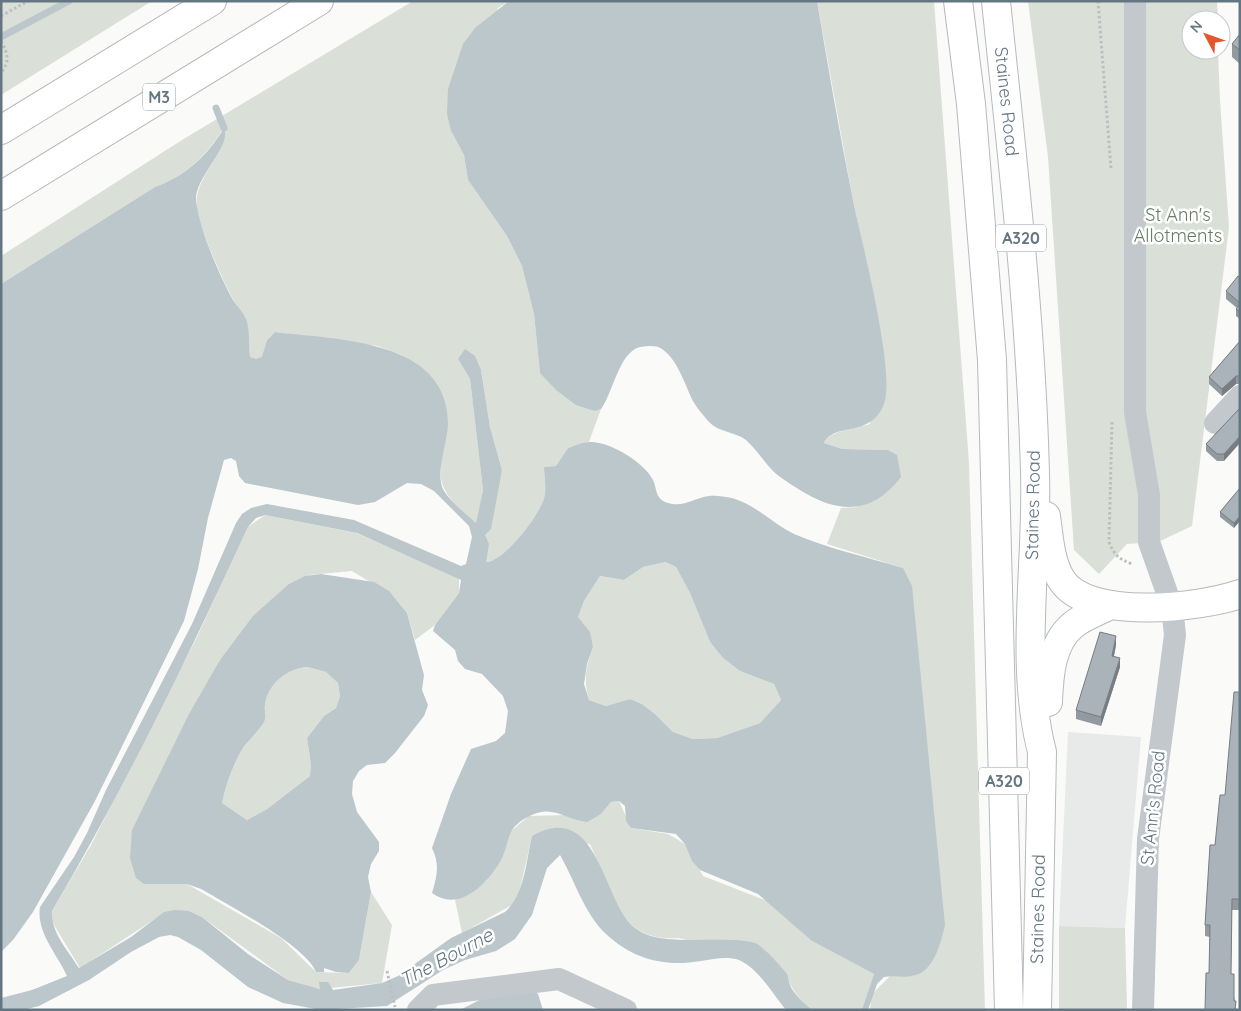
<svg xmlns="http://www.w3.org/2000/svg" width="1241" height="1011" viewBox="0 0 1241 1011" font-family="Quicksand,sans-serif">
<rect width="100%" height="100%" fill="#fafaf8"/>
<path fill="#e8e9e9" d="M1068 732 1141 737 1125 928 1059 926Z"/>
<path fill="#dadfd7" d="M1 1H152L1 95Z
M413 1H509L498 8 451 131 464 155 468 180 507 236 522 266 534 314 540 373 595 411 601 409 589 442 568 448 556 466 544 467C544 476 546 486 545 494 543 513 504 562 485 562L488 544 485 535 502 470 490 427 481 370 458 359 470 379 483 490 476 524C460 508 438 493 441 469L402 355 378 346 275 332 267 340 263 357 256 360 250 357C249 345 250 329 245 319 242 312 237 306 233 299 222 279 201 231 197 210 192 176 229 155 224 128 204 157 189 174 155 187L1 284V256L182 140Z
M817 1H934L969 463 985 1010H870L872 994 891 975 914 976 903 568 827 544 841 508 857 507 888 450 842 449 824 443C831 430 857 428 870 424L879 324 852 195Z
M1028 1H1217L1218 20H1191V50H1218L1220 101 1229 227 1192 526 1158 542 1127 544 1099 574 1074 550 1048 157Z
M265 515 356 533 459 578V593L435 625 415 640 407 613 393 596 352 571 309 575 220 660 132 830 187 884 281 938 316 972 349 973 359 960 371 892 392 925 382 983 320 989 288 980 202 917 189 911 164 913 80 968 51 920 52 911 91 845 196 639 248 527Z
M664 562 676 567 690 593 710 642 723 658 740 671 774 684 781 700 760 723 717 738 693 739 673 732 655 714 642 704 630 699 606 706 589 700C583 679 586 667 593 647L578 617 584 601 600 576 624 580 643 567Z
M308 667 326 672 338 683 340 696 336 708 324 716 307 738 311 765 310 776 267 809 247 820 222 803C226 784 234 761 245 745 251 738 258 731 263 724 266 718 264 712 265 705 268 683 288 668 308 667Z
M619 801 631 828 668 834 685 844 703 876 770 902 812 941 874 974 863 1010H815C799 1003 788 982 782 967L679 938C664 939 647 937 634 927 618 915 600 865 590 844L532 836 519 893 512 905 462 933 455 900 486 881 511 831 529 816 601 814 611 802Z
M1059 926 1125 928 1127 1010H1059Z"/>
<path fill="#bbc7cb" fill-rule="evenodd" d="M509 1H817C828 66 839 131 852 195 860 237 896 370 884 404 870 439 836 421 824 443L842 449 888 450 897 455 901 477C874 512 843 515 805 493 795 487 783 480 774 472 764 462 757 450 746 440 736 432 718 432 709 422 704 416 697 408 693 401 685 385 678 360 662 349 656 345 648 346 640 347 619 352 613 393 601 409L595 411 576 405 556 390 540 373 534 314 522 266 507 236 468 180 464 155 451 131 447 114 448 89 463 44 475 28Z
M224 128C232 147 195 177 196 200 198 226 220 277 233 300 237 306 243 312 246 319 250 329 249 345 250 357L256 359 262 357 267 340 275 332C336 340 447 338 448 423 448 442 434 474 444 491 451 502 466 514 476 523L483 490 470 379 458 359 465 349 475 356 481 370 490 427 502 470 491 529 485 535 489 544 486 562C504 562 543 512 545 494 546 485 544 475 544 467L556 466 568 448C574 446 583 442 590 442 609 441 644 462 653 480 657 489 655 497 665 502 683 509 693 498 709 496 715 495 726 497 732 498 755 504 773 524 794 534 829 549 867 557 903 568L912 586 945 925C941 942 934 973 912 976 903 978 894 975 884 977L877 984 868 1010H862L874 974 812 941 758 894 700 870 692 861 685 844 676 834 631 828 626 821 625 806 619 801 611 802 601 814 587 822C565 820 553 803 528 817 521 820 514 826 511 832 507 840 506 850 502 858 490 881 460 914 432 893 437 876 440 865 432 848L451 794 471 749 496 741 505 733 508 711 503 696 482 674 465 669 458 661 455 650 433 631 435 625 459 593 461 580 357 533 265 515 256 518 248 527C188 657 125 787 52 911 50 931 69 952 79 968L131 937 164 912 175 910 189 911 202 917 248 954 288 980 320 989 319 982H328L333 990 382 983 398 976 451 938 505 912C525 894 526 861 532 836 599 798 602 902 635 928 661 949 722 934 755 943 759 944 763 949 767 952 774 959 781 966 787 974 789 978 788 982 790 985 793 993 806 1006 814 1010H786C773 994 758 968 739 960 727 956 714 959 701 961 665 967 634 960 606 934 584 913 575 881 560 855L547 868 532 915 515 939 496 951 465 960 443 970 387 1006 321 1010 283 1003 248 987 201 950 178 937 170 935 159 937 131 952 89 980 39 1006 23 1010H1V998L32 990 67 976C57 954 36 932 40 907L74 857 87 833 106 790 192 624 236 523 242 514 251 508 267 504 354 520 461 566 466 564 472 537 469 526 434 491 421 484 407 483 375 502 358 505 245 483 239 476 236 461 231 458 224 460 208 518 198 569 184 621 95 801 33 912 13 940 1 952V284L155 187C187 175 207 156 224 128ZM665 562 676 567 690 593 710 642 723 658 740 671 774 684 781 700 760 723 717 738 693 739 673 732 655 714 642 704 630 699 606 706 589 700 584 684 587 664 593 647 590 632 578 617 584 601 600 576 624 580 643 567Z
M321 574 374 582 389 591 407 613 424 675 422 690 428 705 424 716 395 753 385 763 367 765 359 771 353 781 352 794 357 812 379 842V851L371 864 368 877 371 892 359 960 349 973 336 972 324 968V972H316C305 945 228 905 201 889L187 884H144L136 878 130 858 132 830 189 714 220 660 253 616 289 584 305 576ZM308 667 326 672 338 683 340 696 336 708 324 716 307 738 311 765 310 776 267 809 247 820 222 803C226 784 234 761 245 745 251 738 258 731 263 724 267 718 264 712 265 705 268 683 288 668 308 667Z
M530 988 538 994 543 1010H460L499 990Z"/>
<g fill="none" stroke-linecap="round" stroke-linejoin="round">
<path stroke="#bbc7cb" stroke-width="7" d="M1 37 69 1
M216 108 224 128"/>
<g stroke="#b5babe" stroke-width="30">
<g id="major">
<path d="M958 1 971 104 992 360 1009 1010"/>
<path id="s1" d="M996 1C1012 158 1031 315 1035 473 1038 564 1019 663 1042 752L1037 1010"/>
<path d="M1046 516C1049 537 1050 561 1061 579 1086 621 1200 608 1240 594"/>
<path d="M1048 702C1049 676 1051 643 1073 625 1082 617 1097 612 1108 606"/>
</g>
</g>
<g stroke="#b4b9bd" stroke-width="30">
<path id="highway" d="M1 130 212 1
M1 196 319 1"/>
</g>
<path stroke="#bbbfc2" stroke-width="3" stroke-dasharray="2.5 2.5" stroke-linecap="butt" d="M1098 1 1111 169
M1 16 28 1
M1 41C8 54 10 61 1 73
M1112 422 1109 542C1114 555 1119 559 1132 564
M387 971 395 1007"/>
<path stroke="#c3c8cc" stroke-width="22" d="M1135 1V412L1149 495V542L1172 607 1175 635 1148 839 1143 1010
M1215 423 1240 396
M418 1010 433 995 559 979 626 1010"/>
<use href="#major" stroke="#fff" stroke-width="28"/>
<use href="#highway" stroke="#fff" stroke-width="28"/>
</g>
<path fill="#929a9f" d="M1240 34V64L1232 57V44Z
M1240 278V319L1236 316V309L1237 308 1226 299V291Z
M1240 341V384H1236L1222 396 1209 384V377Z
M1240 408 1224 461H1217L1206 451V444Z
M1240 488 1234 528 1220 517V512Z
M1116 645 1114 656 1120 667 1101 726 1076 719V710Z
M1240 692V910H1232L1231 974 1236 1010 1209 973 1210 937 1205 936V925L1215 845 1225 795Z"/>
<path fill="#777d82" d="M1236 376V384L1222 396V389Z
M1240 436V443L1224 461V454Z
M1240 516V521L1234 528V523Z
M1116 636V645L1112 665V656Z
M1120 658V667L1101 726V717Z"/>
<path fill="#aab3b9" stroke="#777d82" d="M1240 34V50L1232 44Z
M1238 276 1240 278V303L1226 291Z
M1240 304V312L1236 309Z
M1240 341V376H1236L1222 389 1209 377Z
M1240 408V436L1224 454H1217L1206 444Z
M1240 488V516L1234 523 1220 512Z
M1100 632 1116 636 1112 656 1120 658 1101 717 1076 710Z
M1234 692H1240V899H1232L1231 974H1234V1001H1236L1235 1010H1205L1206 973H1209L1210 925H1205L1210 845H1215L1220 795H1225Z"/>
<g text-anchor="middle" stroke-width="5" stroke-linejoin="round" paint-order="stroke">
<g fill="#fff" stroke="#939fa8" stroke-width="1">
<rect x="143" y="83.5" width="32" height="27" rx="4"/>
<rect x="996" y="224.5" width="50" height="27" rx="4"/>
<rect x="979" y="767.5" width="50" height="27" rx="4"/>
</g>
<g font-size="16" font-weight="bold" fill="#657683">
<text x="159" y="103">M3</text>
<text x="1021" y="244">A320</text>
<text x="1004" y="787">A320</text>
</g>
<g font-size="18" fill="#657683" stroke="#fff">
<text dy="6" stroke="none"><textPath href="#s1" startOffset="101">Staines Road</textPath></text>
<text transform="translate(1033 505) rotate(-89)" y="6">Staines Road</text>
<text transform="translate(1153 808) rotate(-84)" y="6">St Ann's Road</text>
<text transform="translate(1038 909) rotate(-89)" y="6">Staines Road</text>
</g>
<g font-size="18" fill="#687a64" stroke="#fff">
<text x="1178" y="221">St Ann's<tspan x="1178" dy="21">Allotments</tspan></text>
</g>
<g font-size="19" font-style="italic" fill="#60757c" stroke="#fff">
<text transform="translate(446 957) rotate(-28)" y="7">The Bourne</text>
</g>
</g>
<rect width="1241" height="1011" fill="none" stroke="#657683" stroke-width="5"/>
<g transform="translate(1206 35) rotate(311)"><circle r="24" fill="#ffffff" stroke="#c1c8cd"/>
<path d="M0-4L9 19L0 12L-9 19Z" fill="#e4572e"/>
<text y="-8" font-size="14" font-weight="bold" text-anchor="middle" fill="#657683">N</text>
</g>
</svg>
